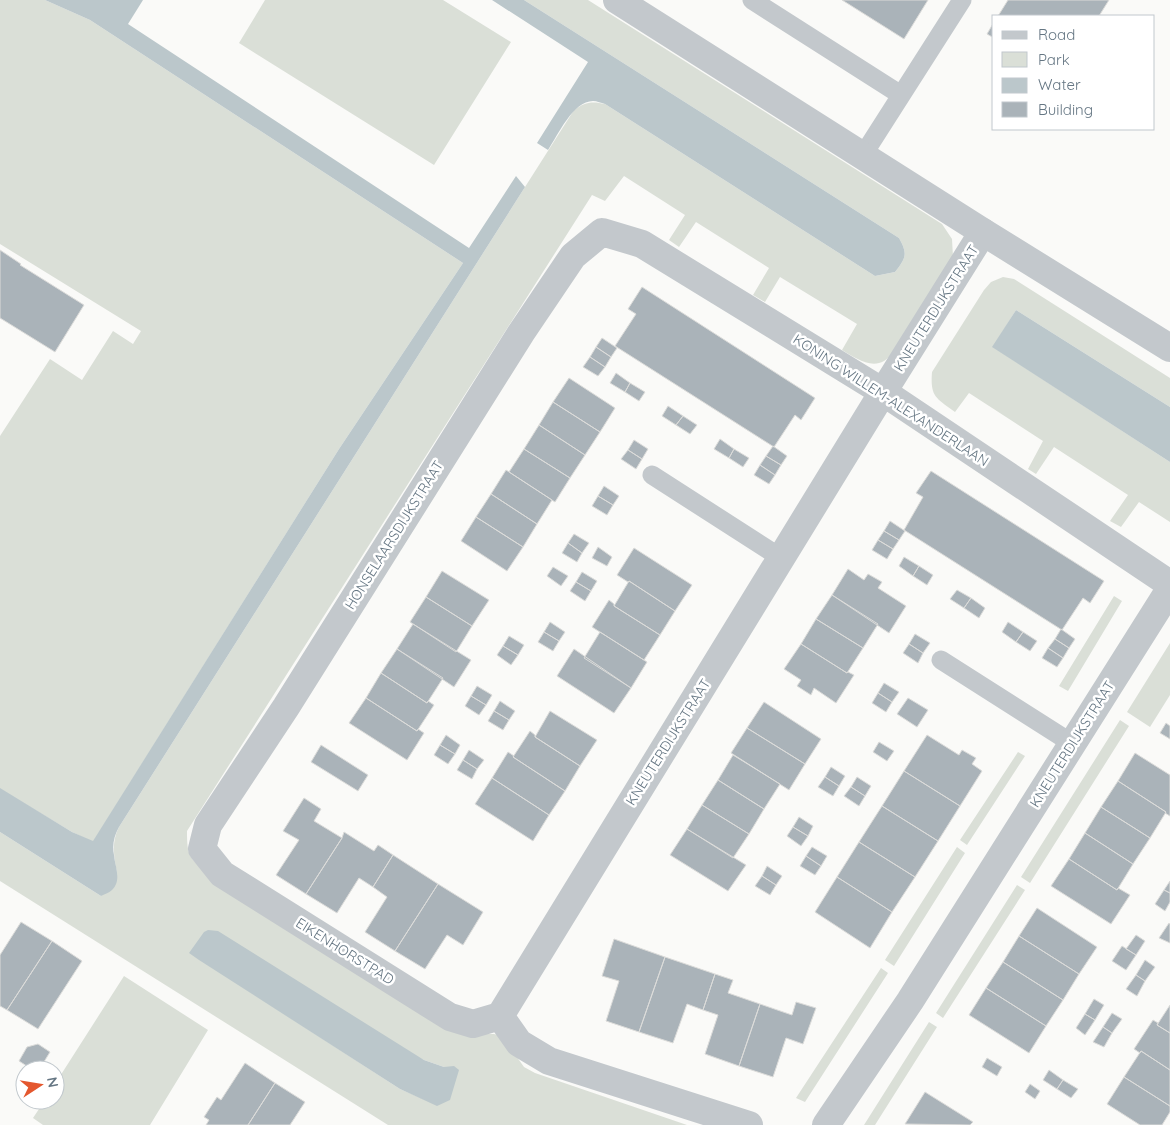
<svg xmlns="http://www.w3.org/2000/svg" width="1170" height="1125" viewBox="0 0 1170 1125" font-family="Quicksand,sans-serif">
<rect width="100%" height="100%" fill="#fafaf8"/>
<path fill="#dadfd7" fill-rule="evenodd" d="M0 0H45L90 20 463 263 339 449 93 842 72 832 0 789V436L50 359 82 380 113 331 133 344 141 331 0 244Z
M265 0H443L511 42 434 165 239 43Z
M524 0H588L942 224 952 239 953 257 896 349C892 353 888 359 884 361 870 369 854 357 842 350L857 324 780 277 765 302 753 295 769 268 696 222 679 247 669 240 685 215 624 176 605 201 592 195 187 831C187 856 189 858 208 873L473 1034H494L502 1036 524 1067 535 1073 687 1125H388L0 881V832L101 896 117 873C114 856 111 843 119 827L525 187 574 110C585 102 592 101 605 104L875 276 895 272C906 258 908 254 899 238ZM190 953 424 1060 444 1067 437 1105 400 1089Z
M1003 277 1014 279 1170 378V407L1016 310 993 347 1170 462V522L1139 502 1121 527 1110 521 1128 495 1054 447 1036 474 1028 469 1043 441 969 393 955 412C936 398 930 397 932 372L984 290 991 282Z
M1114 596 1122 601 1068 691 1059 686Z
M1170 643V695L1150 727 1127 712Z
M1120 720 1129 726 1030 883 1021 877Z
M1018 752 1025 756 967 845 960 840Z
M957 847 965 853 894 966 885 960Z
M1017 885 1025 890 943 1018 936 1013Z
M881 968 888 973 805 1102 796 1098Z
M124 976 208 1030 150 1125H43L33 1118 45 1100H55V1084Z
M929 1022 937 1027 875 1125H864Z"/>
<path fill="#bbc7cb" d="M45 0H143L128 24 469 248 516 176 525 187 119 827C114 836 112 845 114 855 115 867 122 880 112 890 109 893 104 894 101 896L0 832V788L72 832 93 841 339 449 463 263 90 20Z
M492 0H524L899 238C908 254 906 258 895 272L875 276 605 104C601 103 597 101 593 101 573 101 558 135 548 150L537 143 588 62Z
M1016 310 1170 407V462L992 347Z
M208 930 218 931 424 1060 444 1067 454 1066 459 1070 450 1100 437 1106 400 1089 199 960 189 953 204 932Z"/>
<path fill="#aab3b9" stroke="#dcdcda" d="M842 0H928L904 39Z
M1008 0H1109L1099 16H998Z
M994 22V38L987 34Z
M0 250 21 264 20 265 84 305 55 352 0 318Z
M642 287 815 398 801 420 795 415 774 447 615 346 636 314 628 309Z
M602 338 617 348 611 357 596 347Z
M596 347 611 357 605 367 590 357Z
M590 357 605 367 598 376 583 367Z
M616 373 630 383 625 392 610 383Z
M569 378 615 408 600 432 553 402Z
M630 383 645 392 639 401 625 392Z
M553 402 600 432 585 455 539 425Z
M668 406 683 416 676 425 662 416Z
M683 416 697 425 690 434 676 425Z
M539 425 585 455 570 478 524 449Z
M720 439 734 449 729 458 714 449Z
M634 440 648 449 642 459 628 450Z
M773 446 787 456 781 465 766 456Z
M524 449 570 478 555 502 509 472Z
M734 449 749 458 743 467 729 458Z
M628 450 642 459 636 469 621 459Z
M766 456 781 465 775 475 760 465Z
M760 465 775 475 769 484 754 475Z
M506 470 552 500 537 524 491 494Z
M931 471 1104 581 1090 603 1083 598 1062 630 904 530 923 497 916 493Z
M604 486 619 496 613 505 598 496Z
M491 494 537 524 523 547 476 517Z
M598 496 613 505 607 515 592 506Z
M476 517 523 547 507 571 461 541Z
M890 521 905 531 899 540 884 531Z
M884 531 899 540 893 549 878 540Z
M574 534 589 543 582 553 568 543Z
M878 540 893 549 887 559 872 550Z
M568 543 582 553 577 562 562 553Z
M598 547 612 557 607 566 592 558Z
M634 548 692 585 675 611 629 581 628 582 617 575Z
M904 557 919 566 913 576 899 566Z
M919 566 933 575 927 585 913 576Z
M553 567 568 576 561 586 547 576Z
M848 569 864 580 868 574 882 582 878 588 906 606 889 633 832 595Z
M442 571 489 600 472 626 426 597Z
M582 572 597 581 591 591 576 582Z
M629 581 675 611 660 635 614 606Z
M576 582 591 591 585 601 570 591Z
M957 590 971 598 964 608 950 599Z
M832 595 878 624 863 648 816 619Z
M426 597 472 626 456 652 410 622Z
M971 598 985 608 979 618 964 608Z
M609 600 614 604V606L660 635 644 660 592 627Z
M816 619 863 648 847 673 801 644Z
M550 622 565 632 559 641 544 632Z
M1008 622 1023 632 1016 642 1002 632Z
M413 624 471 660 454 687 397 649Z
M1061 629 1075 639 1069 648 1055 639Z
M544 632 559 641 553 651 538 642Z
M600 632 647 662 631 688 584 658Z
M1023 632 1037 641 1030 651 1016 642Z
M915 634 930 643 923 653 909 644Z
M509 636 524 645 518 655 503 646Z
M1055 639 1069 648 1063 658 1048 648Z
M801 644 847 673 848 672 854 675 836 703 814 688 811 695 797 686 801 680 784 669Z
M909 644 923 653 918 663 903 653Z
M503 646 518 655 511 665 497 655Z
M1048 648 1063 658 1057 667 1042 658Z
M397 649 443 678 427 703 381 673Z
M574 649 631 688 614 713 557 676Z
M381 673 427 703 428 701 434 705 417 731 366 698Z
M884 683 899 692 892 702 878 693Z
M477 686 492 695 486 705 471 696Z
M878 693 892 702 886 712 872 703Z
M471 696 486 705 479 715 465 706Z
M366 698 417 731 418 729 424 733 407 760 349 723Z
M908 698 928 710 917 727 897 714Z
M500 701 515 711 509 720 494 711Z
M764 702 821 739 805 764 747 728Z
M494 711 509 720 503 730 488 721Z
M550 711 597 740 580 766 535 737Z
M1166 723 1170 726V739L1160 733Z
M747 728 805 764 789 790 731 753Z
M530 731 535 735V737L580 766 565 791 513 757Z
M446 735 460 745 455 754 440 745Z
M927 735 959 755 962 750 976 758 972 764 982 771 960 806 904 771Z
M879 742 894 751 887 761 873 752Z
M321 745 368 775 358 791 311 762Z
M440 745 455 754 448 764 434 755Z
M469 750 484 760 477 769 463 760Z
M508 752 514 756 513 757 565 791 549 815 492 778Z
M1135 753 1170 775V816L1165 813 1166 812 1118 781Z
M733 755 780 784 764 809 718 780Z
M463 760 477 769 472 779 457 770Z
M831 767 845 776 839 786 825 777Z
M904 771 960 806 938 841 882 806Z
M825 777 839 786 833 796 818 787Z
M857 777 871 786 865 796 851 787Z
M492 778 549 815 533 841 475 804Z
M718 780 764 809 749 834 702 805Z
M1118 781 1166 812 1150 838 1101 807Z
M851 787 865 796 859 806 844 796Z
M304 798 321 809 314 821 342 838 306 894 276 875 299 840 283 831Z
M702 805 749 834 733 858 687 829Z
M882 806 938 841 915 877 859 842Z
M1101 807 1150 838 1133 864 1085 833Z
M799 817 813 826 808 836 793 827Z
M793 827 808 836 801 846 787 836Z
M687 829 746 865 728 891 670 855Z
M344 832 374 851 378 845 393 855 373 887 359 878 337 913 306 894 342 838Z
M1085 833 1133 864 1117 890 1069 859Z
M859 842 915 877 892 912 837 877Z
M812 847 827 856 821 866 806 856Z
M393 855 438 884 395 951 365 932 387 897 373 887Z
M806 856 821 866 815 875 800 866Z
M1069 859 1117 890 1118 888 1130 895 1111 924 1051 886Z
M767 866 782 876 776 885 762 876Z
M762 876 776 885 770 895 755 886Z
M837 877 892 912 870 948 815 912Z
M1170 881V893L1164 890Z
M438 884 483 912 463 945 447 935 425 969 395 951Z
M1164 890 1170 893V902L1165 911 1155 904Z
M1037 908 1097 947 1079 974 1019 936Z
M21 922 52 941 7 1010 0 1006V955Z
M1169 923 1170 924V943L1159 938Z
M1136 935 1145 941 1136 955 1126 949Z
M1019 936 1079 974 1063 1000 1003 962Z
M614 939 665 957 639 1032 606 1021 619 981 602 976Z
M52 941 82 961 38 1029 7 1010Z
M1122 946 1136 955 1126 970 1112 961Z
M665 957 715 974 703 1010 687 1004 673 1043 639 1032Z
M1145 960 1155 967 1145 981 1136 975Z
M1003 962 1063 1000 1046 1026 986 988Z
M715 974 733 980 728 993 760 1004 739 1066 705 1054 718 1015 703 1010Z
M1136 975 1145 981 1137 996 1126 989Z
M986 988 1046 1026 1029 1053 969 1015Z
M1094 999 1104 1005 1095 1020 1085 1014Z
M796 1002 816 1008 803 1044 786 1038 773 1077 739 1066 760 1004 792 1015Z
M1170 1005V1033L1157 1025Z
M1112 1013 1122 1019 1112 1033 1103 1027Z
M1085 1014 1095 1020 1085 1035 1076 1028Z
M1153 1020 1158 1023 1157 1025 1170 1033V1070L1141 1051 1140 1053 1134 1049Z
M1103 1027 1112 1033 1104 1047 1093 1042Z
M38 1044 50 1052 39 1070H33L19 1061 27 1047Z
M1141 1051 1170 1070V1106L1124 1077Z
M987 1058 1002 1067 997 1076 982 1067Z
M245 1063 275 1083 248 1125H206L209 1120 204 1117 217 1097 221 1100Z
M1049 1070 1063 1080 1057 1089 1043 1080Z
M1124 1077 1170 1106V1112L1162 1125H1140L1107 1104Z
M1063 1080 1078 1089 1071 1098 1057 1089Z
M275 1083 305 1102 290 1125H248Z
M1030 1084 1040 1091 1035 1099 1025 1092Z
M925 1092 973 1122 970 1125 905 1124Z"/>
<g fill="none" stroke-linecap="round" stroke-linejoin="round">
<path stroke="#c3c8cc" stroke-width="19" d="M752 0 901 95
M863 155 962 0
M652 475 781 558
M941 660 1073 744"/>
<path stroke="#c3c8cc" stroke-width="28" d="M500 1016 473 1024 450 1017 222 874 202 849 208 825 286 707 521 333 573 256 602 232 642 244 883 392 1170 584
M500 1016 883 392 983 232
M500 1016 519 1043 549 1061 749 1125
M826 1125 910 1001 1170 589"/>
<path stroke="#c3c8cc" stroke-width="28" d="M617 0 983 232 1170 348"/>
</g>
<g text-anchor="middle" stroke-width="5" stroke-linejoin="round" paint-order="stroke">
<g font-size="14" fill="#657683" stroke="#fff">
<text transform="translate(936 308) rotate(-58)" y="5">KNEUTERDIJKSTRAAT</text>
<text transform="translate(891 400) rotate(33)" y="5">KONING WILLEM-ALEXANDERLAAN</text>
<text transform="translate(394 535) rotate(-58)" y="5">HONSELAARSDIJKSTRAAT</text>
<text transform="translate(668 742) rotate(-58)" y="5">KNEUTERDIJKSTRAAT</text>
<text transform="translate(1072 744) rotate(-58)" y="5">KNEUTERDIJKSTRAAT</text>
<text transform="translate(345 951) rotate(32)" y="5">EIKENHORSTPAD</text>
</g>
</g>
<rect x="992" y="15" width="162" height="115" fill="#ffffff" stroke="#c1c8cd"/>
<rect x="1002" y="31" width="25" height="8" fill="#c3c8cc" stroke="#c1c8cd"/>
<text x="1038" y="40" font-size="15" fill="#657683">Road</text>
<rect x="1002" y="52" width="25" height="15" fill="#dadfd7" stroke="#c1c8cd"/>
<text x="1038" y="65" font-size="15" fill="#657683">Park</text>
<rect x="1002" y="78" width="25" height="15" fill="#bbc7cb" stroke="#c1c8cd"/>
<text x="1038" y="90" font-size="15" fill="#657683">Water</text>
<rect x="1002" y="102" width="25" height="15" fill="#aab3b9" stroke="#c1c8cd"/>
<text x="1038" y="115" font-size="15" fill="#657683">Building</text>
<g transform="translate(40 1085) rotate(78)"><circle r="24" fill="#ffffff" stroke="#c1c8cd"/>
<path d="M0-4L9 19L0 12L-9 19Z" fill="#e4572e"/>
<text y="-8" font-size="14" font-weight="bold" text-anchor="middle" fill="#657683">N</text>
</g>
</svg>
